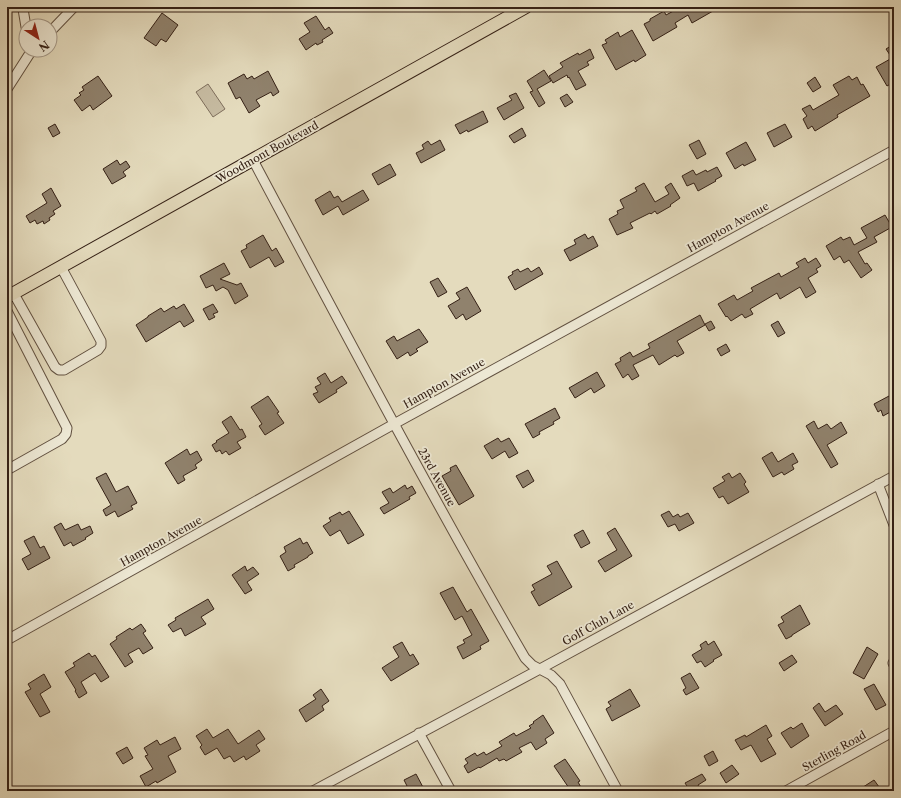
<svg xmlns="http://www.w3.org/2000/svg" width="901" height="798" viewBox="0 0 901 798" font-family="'Libre Caslon Text',serif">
<rect width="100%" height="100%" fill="#e4dbbd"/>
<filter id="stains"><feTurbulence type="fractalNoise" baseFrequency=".005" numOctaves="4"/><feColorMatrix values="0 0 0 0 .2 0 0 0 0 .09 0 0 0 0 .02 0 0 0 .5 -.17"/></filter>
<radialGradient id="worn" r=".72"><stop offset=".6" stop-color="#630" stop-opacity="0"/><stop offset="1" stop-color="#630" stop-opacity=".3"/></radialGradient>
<path fill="#c6bba1" stroke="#7e6e5c" d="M208 84 225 109 213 117 196 92Z"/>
<path fill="#90826d" stroke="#352116" d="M681 7H720L692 23 688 15 675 23 677 27 653 41 644 24 650 21V19L664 11 666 15Z
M162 13 178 25 166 42 161 39 156 46 144 38Z
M316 16 325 30 329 27 333 33 322 40 323 42 317 45 316 43 306 50 299 39 310 32 304 23Z
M632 30 646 55 635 62 634 60 616 70 602 45 607 43 605 40 618 32 620 37Z
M894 44V82L887 86 876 67 892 58 886 49Z
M590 49 594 58 587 62 589 65 578 71 586 85 576 90 569 77 568 78 567 75 553 83 549 76 563 67 560 63 578 53 579 55Z
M544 70 551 81 537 89 545 103 539 107 530 92 533 91 527 81Z
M268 71 279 92 273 96 271 92 256 100 260 106 249 113 240 97 236 99 228 83 244 74 247 79 252 76 254 79Z
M98 76 112 96 93 110 90 105 82 111 74 100 81 95 79 93 84 90 82 87Z
M849 76 852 80 857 77 861 85 863 84 870 96 837 115 838 117 815 131 812 126 808 129 803 119 807 116 802 109 810 105 813 110 839 95 833 85Z
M815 77 821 87 813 92 807 83Z
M516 93 524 108 504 120 497 108 512 100 509 96Z
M567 94 573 102 565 107 560 98Z
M483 111 488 122 468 132 467 130 460 134 455 125Z
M55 124 60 133 53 137 48 128Z
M785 124 792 137 774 147 767 133Z
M522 128 526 136 514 143 509 136Z
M440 140 445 150 421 163 416 153 424 149 422 145 428 141 431 145Z
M699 140 706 154 697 159 689 145Z
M746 142 756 160 744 166 743 164 735 169 726 153Z
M117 160 120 165 126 161 130 167 123 172 126 176 112 184 103 169Z
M390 164 396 175 378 185 372 174Z
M717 167 722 176 715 180 716 181 698 191 694 183 687 186 682 176 693 170 696 175 706 170 707 172Z
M644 183 655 202 669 194 665 187 671 183 680 198 670 205 671 206 657 214 655 211 651 214 650 213 630 223 633 228 617 235 609 219 618 214 617 211 624 208 620 200 637 191 635 188Z
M51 188 61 206 53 211 55 214 49 218 50 220 44 224 43 221 37 224 35 220 30 223 26 216 47 203 42 194Z
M363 190 369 200 343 215 338 206 323 215 315 200 330 191 334 198 338 196 342 202Z
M885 215 892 227 874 237 877 242 858 252 865 264 867 263 872 270 861 278 849 260 844 263 840 256 834 260 826 246 841 237 843 240 850 237 854 245 867 238 861 228Z
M585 234 588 239 593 236 598 246 570 261 564 250 576 244 574 240Z
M263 235 272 251 276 248 284 262 275 267 269 257 250 268 241 251 247 248 246 245Z
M805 258 808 263 816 258 821 266 816 269 818 272 808 278 816 292 806 298 800 287 780 299 777 293 750 309 753 314 745 318 742 314 731 321 727 316 726 317 718 304 734 295 737 300 753 291 751 288 779 273 781 277 799 267 796 263Z
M224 263 230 274 220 279 237 285 241 283 248 296 235 304 228 290 223 287 216 291 213 285 206 288 200 276Z
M539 267 543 274 515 290 508 277 513 274 512 272 518 269 520 272 528 268 531 272Z
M438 278 447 292 438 297 430 282Z
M467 287 481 311 466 320 463 314 456 319 448 306 460 299 456 293Z
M184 304 194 321 184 327 180 321 146 342 136 325 148 317V316L161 308 164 312 174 306 176 309Z
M213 304 218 312 213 314 215 317 209 320 203 309Z
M700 315 705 325 677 341 684 353 677 357 675 355 659 365 653 355 633 365 639 376 632 380 628 374 623 378 615 364 621 361 620 358 630 352 633 357 650 348 648 344Z
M711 321 715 328 709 331 705 324Z
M778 321 785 333 778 337 771 325Z
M419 329 428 342 416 349 418 351 410 356 408 352 397 359 386 341 394 336 397 341Z
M726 344 730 351 721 356 717 349Z
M597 372 605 386 594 393 591 388 575 398 569 388Z
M325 373 331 383 342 376 347 383 336 390 337 392 319 403 313 394 318 392 315 387 321 384 317 378Z
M268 396 279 412 277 413 284 423 265 435 259 426 262 424 251 407Z
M889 396 891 399 894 398V410L883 416 881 410 878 412 874 404Z
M555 408 560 418 553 422 554 424 539 432 540 434 533 438 525 424Z
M231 416 240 430 242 429 246 437 237 442 241 448 229 455 226 451 222 454 220 450 216 452 212 445 217 442 216 441 229 433 222 422Z
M814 421 818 429 827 424 831 429 841 422 847 433 827 445 838 464 831 468 806 426Z
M498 438 501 442 509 438 518 453 509 458 505 451 492 459 484 446Z
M187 449 190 455 197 451 202 460 195 465 197 468 183 476 185 480 178 484 165 463Z
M772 452 778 462 793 453 798 462 792 465 794 469 784 475 782 472 773 477 762 458Z
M456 465 474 496 459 505 442 476 451 471 450 468Z
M528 470 534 481 523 488 516 476Z
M106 473 116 492 128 486 137 503 131 506 133 509 118 517 115 511 106 516 103 510 111 505 96 478Z
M729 473 732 478 740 473 746 482 744 484 749 492 728 504 723 496 719 498 713 488 725 481 722 477Z
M405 485 407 489 412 486 416 493 409 497 410 499 384 514 380 508 389 503 382 492 390 488 393 493Z
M349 511 364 535 348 544 340 530 330 536 323 526 331 521 329 518 340 512 342 515Z
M669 511 673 517 678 514 680 517 688 513 694 523 679 531 675 524 668 527 661 515Z
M61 523 65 530 78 524 81 530 90 526 93 533 85 538 86 539 73 546 71 542 64 546 54 527Z
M615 528 632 556 605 572 598 561 617 550 607 533Z
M583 530 590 543 581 548 574 535Z
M34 536 40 548 44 546 50 558 28 570 22 559 31 554 24 541Z
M300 538 303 544 307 542 313 553 308 556V557L294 565 295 567 288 571 280 556 286 552 284 547Z
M557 561 572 587 539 606 531 592 535 590 532 585 552 574 547 566Z
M245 566 247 571 253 567 259 574 247 582 252 590 245 594 232 575Z
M453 587 467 612 471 609 489 641 480 646 481 649 463 659 457 647 465 643 463 640 472 635 462 616 455 620 440 593Z
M208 599 214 609 201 617 206 624 185 636 181 628 173 632 168 625 176 620 175 618Z
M800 605 810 624 792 635V636L786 639 778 625 784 622 781 617Z
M141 624 146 631 143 633 153 648 143 654 139 648 128 654 133 662 125 667 110 644 117 639 116 637 130 628 132 630Z
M706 641 708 645 714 641 722 655 713 660 714 661 705 667 701 661 697 663 692 655 702 649 700 645Z
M402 642 410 656 413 654 419 664 391 681 382 668 399 657 393 647Z
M867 647 878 654 864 679 853 673Z
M89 653 92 657 95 655 109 677 101 682 95 673 81 682 87 693 79 698 75 691 76 690 65 672 75 666 73 663Z
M792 655 797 662 784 671 779 663Z
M690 673 699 688 686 695 683 690 686 688 681 678Z
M44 674 51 687 40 694 50 712 40 717 25 692 31 689 28 684Z
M874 684 886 705 876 710 864 689Z
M321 689 329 701 322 706 324 710 306 722 299 710 316 699 313 695Z
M630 689 640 706 612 721 606 709 611 706 608 702Z
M819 703 825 712 836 705 843 714 825 726 813 708Z
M543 715 554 733 545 739 547 743 536 750 531 742 519 748 522 752 506 761 504 759 499 761 497 758 480 768 479 767 468 773 464 766 468 763 465 759 475 753 477 756 484 752 486 755 502 746 499 742 514 733 516 736 531 728 529 726 534 723 533 722Z
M802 723 809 736 791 748 781 733 791 727 793 729Z
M766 725 772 736 767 739 776 754 761 762 751 745 741 750 735 740 745 735 746 737Z
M207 729 213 738 228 729 238 744 259 730 265 739 256 745 260 751 246 760 244 756 234 762 230 756 224 759 217 748 205 755 200 747 202 745 196 736Z
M175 737 181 749 168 756 176 772 157 783 156 781 146 787 140 776 153 769 145 756 148 755 144 748 157 740 160 745Z
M127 747 133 758 123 764 116 753Z
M713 751 718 761 709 766 704 756Z
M565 759 580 781 578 782 583 791H571L554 766Z
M732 765 739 774 726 783 720 773Z
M416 774 425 791H397L407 786 404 780Z
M702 774 706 780 698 785 701 791H690L685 783Z
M874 780 882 791H857Z"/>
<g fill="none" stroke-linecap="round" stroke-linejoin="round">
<g stroke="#615040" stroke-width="11">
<path id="minor" d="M22 7 23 9 26 27
M50 32 74 7
M7 89 32 50
M253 160C342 327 430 494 525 658L532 665 551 675 560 684 618 791
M14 294 55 367 59 370H64L98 350 101 346V341L61 267
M7 311 67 428 66 434 62 439 7 470
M878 484 894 525
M7 640 394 424 894 150
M893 663 894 665
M419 733 451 791
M313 791 540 669 894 476
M786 791 894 731"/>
</g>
<g stroke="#352116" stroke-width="14">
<path id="major" d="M7 297 526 7"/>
</g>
<use href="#minor" stroke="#ede8d4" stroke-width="9"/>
<use href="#major" stroke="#e4dbbd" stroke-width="12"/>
</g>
<g text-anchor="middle" stroke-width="3.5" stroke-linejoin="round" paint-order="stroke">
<g font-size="11" fill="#352116" stroke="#ede8d4">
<text transform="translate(267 152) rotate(-29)" y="4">Woodmont Boulevard</text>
<text transform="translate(728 227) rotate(-29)" y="4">Hampton Avenue</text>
<text transform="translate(444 383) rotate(-29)" y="4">Hampton Avenue</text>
<text transform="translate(437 477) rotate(61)" y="4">23rd Avenue</text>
<text transform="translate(161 541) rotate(-29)" y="4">Hampton Avenue</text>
<text transform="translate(598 623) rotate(-29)" y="4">Golf Club Lane</text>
<text transform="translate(834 751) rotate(-29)" y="4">Sterling Road</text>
</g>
</g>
<rect width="901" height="798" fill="none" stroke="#e4dbbd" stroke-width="24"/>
<rect x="8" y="8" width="885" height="782" fill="none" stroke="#352116" stroke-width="2"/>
<rect x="12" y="12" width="877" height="774" fill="none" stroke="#352116"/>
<g transform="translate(38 38) rotate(144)"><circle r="19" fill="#ede8d4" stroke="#a39888"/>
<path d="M0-3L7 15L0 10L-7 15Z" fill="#8f2418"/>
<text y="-6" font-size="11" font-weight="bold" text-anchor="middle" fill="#352116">N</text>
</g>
<rect width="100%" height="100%" filter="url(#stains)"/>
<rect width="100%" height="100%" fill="url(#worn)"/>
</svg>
